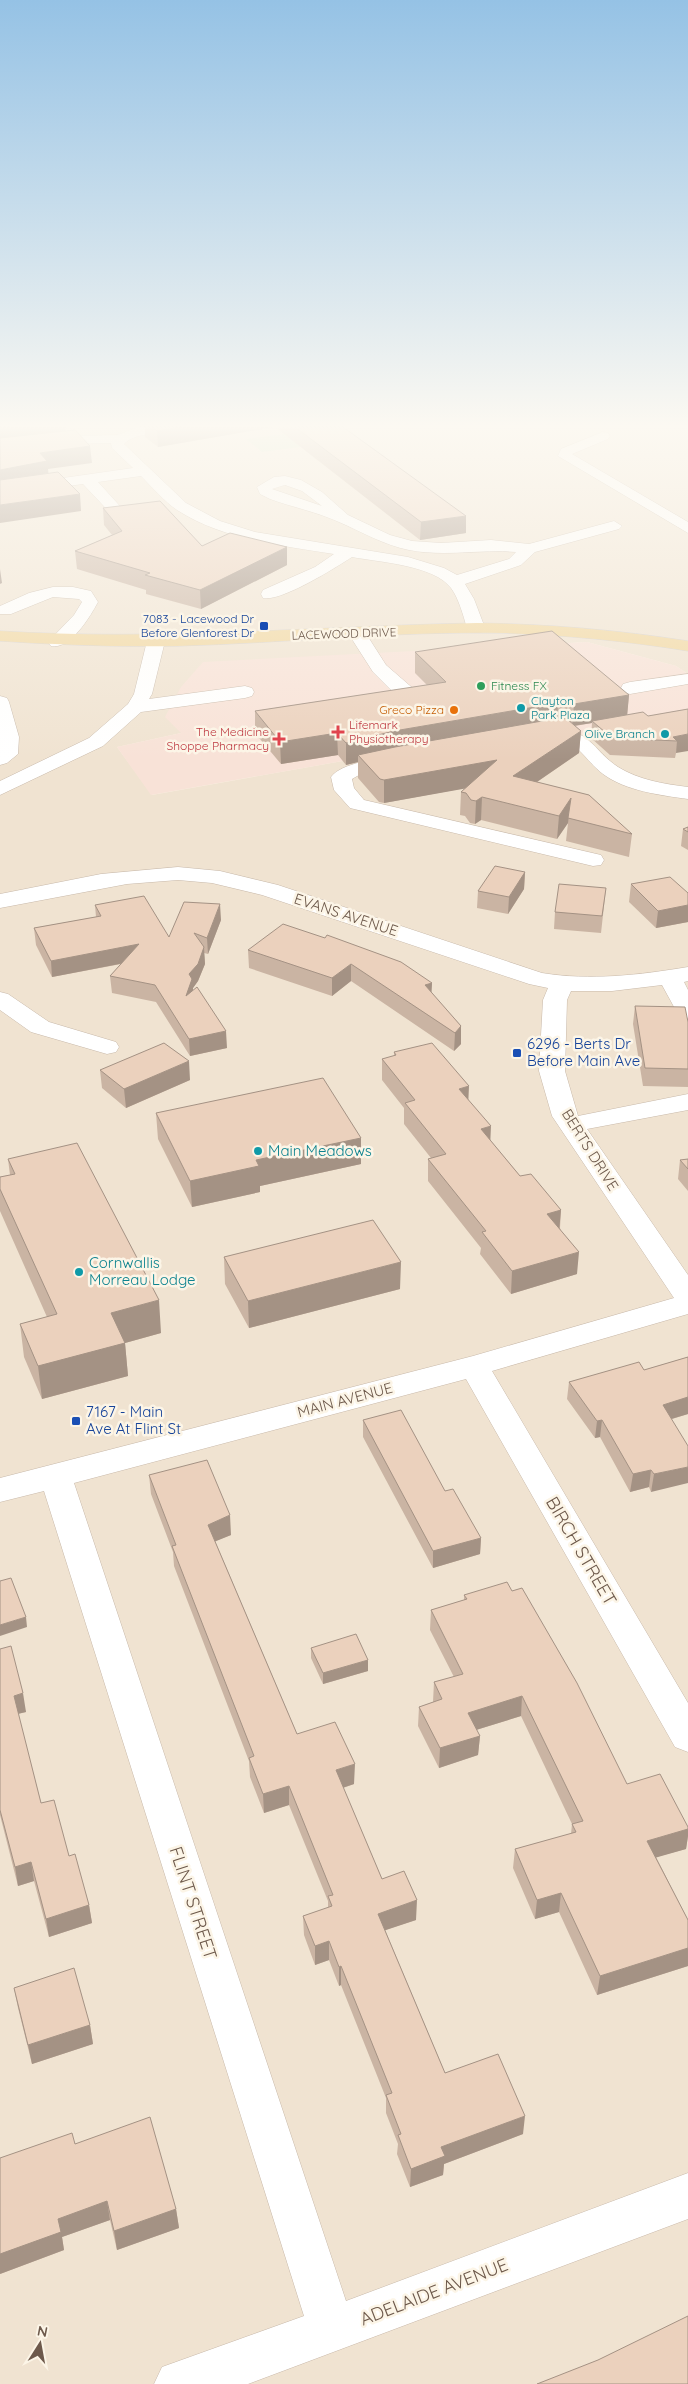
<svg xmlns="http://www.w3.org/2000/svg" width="688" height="2384" viewBox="0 0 688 2384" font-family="Quicksand,sans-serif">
<rect width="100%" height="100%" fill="#f9f1e2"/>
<path fill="#f0e3d1" d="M0 427H688V674L676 666 587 642 410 652 181 733 117 747 152 795 365 757 377 771 688 715V2384H0Z"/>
<path fill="#f8e2d7" d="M587 642 676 666 688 674V715L376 771 365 757 151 795 117 747 181 733 165 717 181 687 203 662Z"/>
<path fill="#cfe4c2" d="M329 428 346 441 262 452 246 439Z"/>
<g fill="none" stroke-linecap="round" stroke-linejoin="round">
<g stroke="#c8b9aa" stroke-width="1">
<path id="minor" d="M138 427H177C170 437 138 429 124 444L186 503 220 521 255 532 408 557 444 568 457 575 509 559 516 552C481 549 444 557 409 550 384 545 362 532 339 522 317 512 292 507 270 499L260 494 257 487 274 477 285 476 301 480 322 492 348 515 390 535 412 541 441 543 491 540 529 544 614 521 622 526 619 529 535 552 521 565 465 584 474 599 485 628 482 632H470L467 628C463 615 459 599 451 588 434 565 378 562 352 557 335 568 281 602 263 598L261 594 263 590 315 567 334 554C280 545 224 540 177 510 164 501 152 487 141 476L98 482 129 516 121 521 116 519 83 484 0 495V487L133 468 112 448 111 443 72 444 0 453V445L72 436 118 435ZM285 485 302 491 322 506 272 489Z
M603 432 608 433 610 436 608 439 572 454 688 522V533L558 456 561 449Z
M53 587H73L91 591 98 602C90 617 70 650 51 646L48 642 74 615 82 602 79 599 53 597 11 614H0V606L29 593Z
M357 628 363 629 386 665 416 691 421 700 419 704H405L373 672 348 633 351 629Z
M156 636 162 637 165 641 152 694 149 699 245 686 252 688 254 692 252 696 245 698 141 712 103 746 0 795V781L89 738 128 704 134 694 147 641 150 637Z
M688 674V684L630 694 623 692 621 688 623 684 630 682Z
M0 696 7 698 9 702 19 737 18 754 7 763 0 765Z
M559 727C594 735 593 750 618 767 639 780 664 784 688 787V799C660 795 626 791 603 774 589 764 581 747 565 741 557 737 547 740 538 738L535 734 538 730Z
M395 755 402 757 405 761 402 765 359 775 352 779 354 788 364 800 601 855 604 860 601 865 593 866 350 808 334 790 331 777C341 763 378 759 395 755Z
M178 867 220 871 278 885 542 973C591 981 639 975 688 967V981L684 982 688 990V1018L679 1016 662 985 612 991H571L567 1000 565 1071 578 1116 688 1094V1110L587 1129 688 1275V1314L492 1371 688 1703V1752L675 1747 466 1379 74 1483 346 2301 688 2173V2219L248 2384H154L162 2367 304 2316 44 1491 0 1502V1478L473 1356 674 1298 552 1116 539 1071 543 1000 548 988 529 984 262 895 212 883 178 880 127 884 0 908V894L101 874Z
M0 992 8 994 49 1022 116 1042 119 1047 116 1052 107 1054 31 1032 0 1010Z"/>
</g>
<g stroke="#d6d1cd" stroke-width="1">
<path id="major" d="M477 623C548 624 618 630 688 641V651C627 641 565 635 503 633 395 631 286 643 178 646 118 647 59 645 0 641V631C159 641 318 626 477 623Z"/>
</g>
<use href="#minor" fill="#fff" fill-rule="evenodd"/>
<use href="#major" fill="#f1d7a1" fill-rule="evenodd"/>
</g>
<path fill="#cab4a3" d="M145 427H274L158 447 145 437Z
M275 427H343L466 533 420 540Z
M103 508 202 546 287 547V565L201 609 146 594V590L77 569 75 551 112 535 104 525Z
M415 652 629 695 627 715 648 716 688 709 676 753 675 758 610 755 591 738 592 723 575 726 581 731 579 753 537 782 632 834 629 857 566 841 568 823 557 839 481 820 475 824 470 823 465 816 460 815 461 792 465 788 384 803 379 802 358 778V762L346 765 338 755 281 764 255 733V711L427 685 415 673Z
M688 827V850L681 846 683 829Z
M525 872 524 889 508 914 477 908 478 891Z
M631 884 688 893V922L656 928 629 902Z
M606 888 601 933 554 929 555 912Z
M95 905 169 937 221 920 208 954 204 953 205 964 198 981 193 988V990L227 1048 190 1056 156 1002 112 993 110 976 121 964 52 977 36 945 34 928 96 917Z
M325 938 432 983 431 993 461 1026V1044L454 1051 351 981 332 996 249 968 248 950Z
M635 1006 688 1022V1087L643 1086 633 1024Z
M394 1052 468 1100 490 1140 520 1176 561 1210 560 1228 577 1274 511 1294 480 1254 481 1248 428 1181V1159L431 1158 404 1124V1108L382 1080V1059L394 1056Z
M100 1070 190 1080 126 1108 102 1088Z
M156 1113 361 1138V1164L260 1186V1192L192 1207 158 1139Z
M8 1159 161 1333 125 1343 128 1376 42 1399 24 1357 20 1324 47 1317 0 1211V1177L10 1175Z
M688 1159V1191L678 1179 680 1160Z
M224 1257 400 1289 249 1328 225 1284Z
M688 1357V1414L672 1419 651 1492 649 1487 630 1492 600 1437 595 1438 567 1399 569 1382 644 1370Z
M363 1420 481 1538 480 1554 433 1568 363 1437Z
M149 1475 231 1535 215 1541 297 1734 354 1784 343 1788 382 1879 416 1920 385 1930 445 2073 523 2134 444 2164 443 2175 410 2187 397 2154 398 2144 386 2113V2098L341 1985 339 1986 329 1960 315 1965 304 1935 303 1916 328 1908V1901L289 1805 264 1813 250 1777 249 1761 174 1566 173 1552 151 1494Z
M464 1595 627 1784 688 1827V1836L686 1849 656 1857 688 1920V1966L597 1995 559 1912 535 1919 513 1868 515 1849 571 1834 572 1824 521 1716 476 1730 480 1736 478 1755 439 1768 418 1726 419 1707 433 1702 434 1682 454 1677 430 1630 431 1610 464 1600Z
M311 1648 368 1671 323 1684 311 1658Z
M0 1649 26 1712 18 1714 41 1803 69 1856 89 1905 92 1923 49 1937 34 1881 18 1886 0 1815Z
M14 1988 90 2025 93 2044 32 2064 18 2008Z
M75 2144 176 2209 179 2228 117 2250 110 2220 62 2237 64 2250 0 2274Z"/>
<path fill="#a49284" d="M11 427H71L65 428 66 435 0 445V428Z
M181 427H274L158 447 157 431Z
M90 446 92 463 48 469 49 478 0 487V470L40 453Z
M80 494 81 511 0 523V505Z
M466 516V533L420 540 421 522Z
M287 547V565L201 609 200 590Z
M0 569 2 583 0 584Z
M629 695 627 717 592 721V723L572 726 574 704Z
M558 703 557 724 358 755V762L346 765V743L394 731Z
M581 731 579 753 512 799 513 776Z
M337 733 338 755 281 764 280 742Z
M688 734V751L676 753 677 741 673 737Z
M497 760 496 783 384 803V780Z
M482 797 481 820 475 824 476 801Z
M571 798 568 823 557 839 559 816Z
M525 872 524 889 508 914 509 897Z
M220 904 221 920 208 954 207 938Z
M688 905V922L656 928 658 911Z
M139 944 140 960 52 977 51 961Z
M204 947 205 964 198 981 193 988V995L186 996 189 974Z
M351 964V981L332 996V978Z
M432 983 431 1000 425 985Z
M461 1026V1044L454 1051 455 1033Z
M226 1031 227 1048 190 1056 189 1039Z
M189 1061 190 1080 126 1108 124 1089Z
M469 1086 468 1108 459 1089Z
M491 1126 490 1148 481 1129Z
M361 1138V1164L260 1186V1192L192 1207 190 1181 256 1160Z
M561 1210 559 1232 547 1214Z
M579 1252 577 1274 511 1294 512 1271Z
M401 1262 400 1289 249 1328 248 1301Z
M159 1300 161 1333 125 1343 128 1376 42 1399 38 1366 111 1313Z
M688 1397V1414L661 1422 663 1405Z
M602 1420 600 1437 595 1438 597 1421Z
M688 1467V1483L651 1492 654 1474Z
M651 1470 649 1487 630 1492 633 1474Z
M230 1515 231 1535 209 1544 208 1525Z
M481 1538 480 1554 433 1568V1551Z
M26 1617 27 1627 0 1636V1625Z
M368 1660V1671L323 1684V1673Z
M23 1693 26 1712 17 1714 14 1696Z
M522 1696 521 1716 466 1733 468 1713Z
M480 1736 478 1755 439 1768 440 1748Z
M355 1764 354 1784 336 1790V1770Z
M289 1786V1805L264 1813 263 1794Z
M688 1829V1836L686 1849 644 1861 647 1841Z
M31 1862 34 1881 18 1886 15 1867Z
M561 1893 559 1912 535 1919 537 1900Z
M417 1900 416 1920 377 1933 378 1914Z
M89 1905 92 1923 49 1937 46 1919Z
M329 1941V1960L315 1965V1946Z
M688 1948V1966L597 1995 600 1976Z
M341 1966V1985L339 1986V1967Z
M90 2025 93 2044 32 2064 28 2045Z
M525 2116 523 2134 444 2164 443 2175 410 2187 411 2169 441 2147Z
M107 2201 110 2220 62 2237 64 2250 0 2274V2254L58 2219Z
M176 2209 179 2228 117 2250 114 2231Z"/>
<path fill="#ebd1bd" stroke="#a49284" d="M0 427H10L0 428Z
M152 427H181L157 431Z
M295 427H343L466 516 421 522Z
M75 430 90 446 40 453 47 461 0 470V438Z
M58 472 80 494 0 505V480Z
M160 501 202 546 230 533 287 547 200 590 145 575 150 573 75 551 122 531 103 508Z
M552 631 629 695 574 704 558 703 394 731 346 743 337 733 280 742 255 711 446 682 415 652Z
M688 709V734L673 737 677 741 612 738 592 721 643 712 648 716Z
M559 718 567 719 581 731 513 776 589 795 632 834 568 818 571 798 559 816 482 797 476 801 471 800 466 793 461 792 497 760 384 780 380 779 358 755 395 747Z
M688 827V832L683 829Z
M495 866 525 872 509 897 478 891Z
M670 877 688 893V905L658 911 631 884Z
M559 884 606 888 602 916 555 912Z
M144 896 169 937 184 902 220 904 207 938 194 933 204 947 198 964 189 974 192 979 186 996 197 987 226 1031 189 1039 155 985 110 976 139 944 51 961 34 928 101 916 95 905Z
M283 924 325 938 327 935 401 962 432 983 425 985 461 1026 455 1033 351 964 332 978 248 950Z
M635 1006 685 1007 688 1022V1069L645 1068Z
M164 1043 189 1061 124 1089 100 1070Z
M432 1043 469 1086 459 1089 491 1126 481 1129 520 1176 531 1174 561 1210 547 1214 579 1252 512 1271 482 1232 486 1231 428 1159 446 1154 405 1103 415 1100 382 1059 396 1055 394 1052Z
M323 1078 361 1138 256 1160 259 1166 190 1181 156 1113Z
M77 1143 159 1300 111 1313 125 1343 38 1366 20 1324 57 1314 0 1189V1177L15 1174 8 1159Z
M688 1159V1169L680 1160Z
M373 1220 401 1262 248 1301 224 1257Z
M688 1357V1397L663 1405 688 1446V1467L654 1474 651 1470 633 1474 602 1420 597 1421 569 1382 639 1362 644 1370Z
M401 1410 445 1491 453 1489 481 1538 433 1551 363 1420Z
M207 1460 230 1515 208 1525 297 1734 335 1722 355 1764 336 1770 382 1879 404 1871 417 1900 378 1914 445 2073 498 2054 525 2116 441 2147 445 2156 411 2169 398 2135 401 2134 386 2095 392 2093 341 1966 339 1967 329 1941 315 1946 303 1916 332 1906 328 1896 333 1895 289 1786 263 1794 249 1758 254 1756 172 1546 176 1545 149 1475Z
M11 1578 26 1617 0 1625V1581Z
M507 1582 512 1591 522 1588 577 1683 627 1784 660 1774 688 1827V1829L647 1841 688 1920V1948L600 1976 561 1893 537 1900 515 1849 576 1832 572 1824 583 1821 522 1696 468 1713 480 1736 440 1748 419 1707 442 1699 434 1682 463 1674 431 1610 467 1599 464 1595Z
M356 1634 368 1660 323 1673 311 1648Z
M11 1646 23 1693 14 1696 41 1803 54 1800 69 1856 75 1854 89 1905 46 1919 31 1862 15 1867 0 1810V1649Z
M74 1968 90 2025 28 2045 14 1988Z
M150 2117 176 2209 114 2231 107 2201 58 2219 61 2232 0 2254V2158L72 2133 75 2144Z
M688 2316V2384H537L598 2360Z"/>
<linearGradient id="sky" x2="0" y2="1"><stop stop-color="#95c2e5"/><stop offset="0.56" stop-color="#fcf9f2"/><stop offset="1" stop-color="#fcf9f2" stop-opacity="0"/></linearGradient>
<rect width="688" height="760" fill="url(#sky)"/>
<g fill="#1a4fb4" stroke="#fcf5e7" stroke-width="2">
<rect x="259" y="621" width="10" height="10" rx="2.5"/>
<rect x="512" y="1048" width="10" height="10" rx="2.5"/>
<rect x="71" y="1416" width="10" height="10" rx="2.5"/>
</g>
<circle fill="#2e9e5b" stroke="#fcf5e7" stroke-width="2" cx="481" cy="686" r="5"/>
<g fill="#0f9aa8" stroke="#fcf5e7" stroke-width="2">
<circle cx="521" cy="708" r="5"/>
<circle cx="665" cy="734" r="5"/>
<circle cx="258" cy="1151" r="5"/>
<circle cx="79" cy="1272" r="5"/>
</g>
<circle fill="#e8710a" stroke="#fcf5e7" stroke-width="2" cx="454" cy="710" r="5"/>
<g fill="#e0444e" stroke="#fcf5e7" stroke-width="2">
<path d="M335.5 724.5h5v5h5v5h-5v5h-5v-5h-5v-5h5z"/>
<path d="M276.5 731.5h5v5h5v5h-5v5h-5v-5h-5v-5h5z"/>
</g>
<g text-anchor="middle" stroke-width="5" stroke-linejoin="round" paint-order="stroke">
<g font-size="12" fill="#164399" stroke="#fcf5e7" text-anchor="end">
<text x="254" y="623">7083 - Lacewood Dr<tspan x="254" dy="14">Before Glenforest Dr</tspan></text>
</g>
<g font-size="12" fill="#6d594b" stroke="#fcf5e7">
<text transform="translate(344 634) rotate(-2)" y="4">LACEWOOD DRIVE</text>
</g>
<g font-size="12" fill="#27864d" stroke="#fcf5e7" text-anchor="start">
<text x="491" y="690">Fitness FX</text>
</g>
<g font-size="12" fill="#0d838f" stroke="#fcf5e7" text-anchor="start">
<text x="531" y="705">Clayton<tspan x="531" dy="14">Park Plaza</tspan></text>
<text x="655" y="738" text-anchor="end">Olive Branch</text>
</g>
<g font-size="12" fill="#c56008" stroke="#fcf5e7" text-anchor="end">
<text x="444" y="714">Greco Pizza</text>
</g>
<g font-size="12" fill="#be3a42" stroke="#fcf5e7" text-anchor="start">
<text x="349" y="729">Lifemark<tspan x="349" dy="14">Physiotherapy</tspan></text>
<text x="269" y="736" text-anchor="end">The Medicine<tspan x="269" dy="14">Shoppe Pharmacy</tspan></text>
</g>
<g font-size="15" fill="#6d594b" stroke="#fcf5e7">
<text transform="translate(346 915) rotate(18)" y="5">EVANS AVENUE</text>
<text transform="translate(590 1150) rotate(58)" y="5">BERTS DRIVE</text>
<text transform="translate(345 1400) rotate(-15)" y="5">MAIN AVENUE</text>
</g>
<g font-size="15" fill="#164399" stroke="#fcf5e7" text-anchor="start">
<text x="527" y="1049">6296 - Berts Dr<tspan x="527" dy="17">Before Main Ave</tspan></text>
<text x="86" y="1417">7167 - Main<tspan x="86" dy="17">Ave At Flint St</tspan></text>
</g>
<g font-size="15" fill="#0d838f" stroke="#fcf5e7" text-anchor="start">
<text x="268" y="1156">Main Meadows</text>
<text x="89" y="1268">Cornwallis<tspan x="89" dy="17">Morreau Lodge</tspan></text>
</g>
<g font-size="18" fill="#6d594b" stroke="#fcf5e7">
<text transform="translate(581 1551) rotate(60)" y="6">BIRCH STREET</text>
<text transform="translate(193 1903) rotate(72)" y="6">FLINT STREET</text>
<text transform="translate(434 2292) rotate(-21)" y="6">ADELAIDE AVENUE</text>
</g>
</g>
<g transform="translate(40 2344) rotate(11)" stroke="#fcf5e7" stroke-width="4" paint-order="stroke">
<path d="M0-4L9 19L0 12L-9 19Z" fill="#6d594b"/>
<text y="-8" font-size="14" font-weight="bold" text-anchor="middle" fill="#6d594b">N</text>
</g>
</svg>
